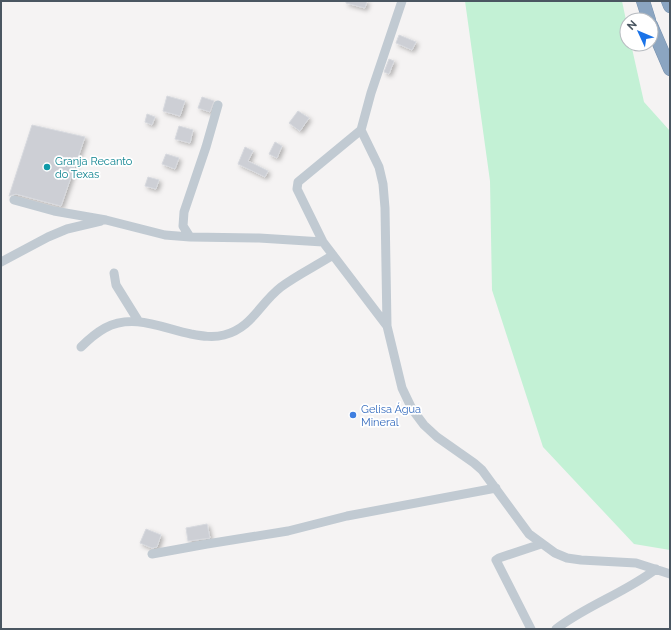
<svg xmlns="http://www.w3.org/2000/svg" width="671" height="630" viewBox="0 0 671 630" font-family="Raleway,sans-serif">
<defs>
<filter id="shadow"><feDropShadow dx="2.5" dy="2.5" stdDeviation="2" flood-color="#0004"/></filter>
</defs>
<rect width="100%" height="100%" fill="#f5f3f3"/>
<path fill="#c3f1d5" d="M465 1H622L627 25V44H631L644 102 670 131V550L634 544 543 447 492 290 490 181Z"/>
<path fill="#cdcfd5" stroke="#d7d9de" filter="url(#shadow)" d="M346 1H367L365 8 346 3Z
M399 35 416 42 412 50 396 43Z
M389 59 394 61 389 74 384 72Z
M167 96 185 101 180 116 163 111Z
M202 97 214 101 210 112 198 108Z
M298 111 309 118 300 131 289 123Z
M147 114 155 117 152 125 145 122Z
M32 125 85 137 61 206 16 194 9 196Z
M179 126 193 130 190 143 175 139Z
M275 142 282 146 277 158 269 154Z
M245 147 253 151 248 161 268 171 265 177 238 164Z
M166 154 179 158 175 169 162 164Z
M148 177 159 180 156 189 145 186Z
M207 524 210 538 188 541 186 528Z
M146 529 161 535 157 547 152 548 140 543Z"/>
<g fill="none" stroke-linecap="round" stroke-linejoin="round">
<g stroke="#7690ad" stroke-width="14">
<path id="highway" d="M643 1 649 20
M668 1 670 6
M651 25 670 69"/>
</g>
<path stroke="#c1cad2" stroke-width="9" d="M402 1 371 93 361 130 298 182 297 189 323 242 387 326 402 388 412 409 424 425 437 437 474 463 482 470 529 534 555 553 567 558 581 560 636 563 670 574
M361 130 379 167 383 184 385 208 387 326
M14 200 54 211 106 220 165 235 190 237 259 238 323 242
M190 237 183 226 184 212 206 147 218 105
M1 262 48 237 67 229 101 221
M114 273 116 285 139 322
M81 347C88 340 96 333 105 328 133 313 162 328 191 334 202 336 213 338 224 335 252 328 259 304 281 287 297 275 316 266 333 255
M152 554 207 544 288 531 347 516 496 488
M531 629 496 560 499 558 541 544
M556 629C587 605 625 593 656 569"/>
<use href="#highway" stroke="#8ba5c1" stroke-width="13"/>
</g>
<circle fill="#0f9aa8" stroke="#fff" stroke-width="1.5" cx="47" cy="167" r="4"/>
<circle fill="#3f7fe0" stroke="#fff" stroke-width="1.5" cx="353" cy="415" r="4"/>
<g text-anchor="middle" stroke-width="3.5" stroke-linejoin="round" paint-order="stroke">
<g font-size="11" fill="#0d838f" stroke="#fff" text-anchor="start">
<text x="55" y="165">Granja Recanto<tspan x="55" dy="13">do Texas</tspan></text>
</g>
<g font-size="11" fill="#366cbe" stroke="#fff" text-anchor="start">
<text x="361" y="413">Gelisa Água<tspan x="361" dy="13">Mineral</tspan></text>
</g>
</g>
<rect width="671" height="630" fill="none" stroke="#4a5661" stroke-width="4"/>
<g transform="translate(639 32) rotate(314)"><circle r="19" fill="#ffffff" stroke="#b7bbc0"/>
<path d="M0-3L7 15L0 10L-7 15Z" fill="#1a73e8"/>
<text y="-6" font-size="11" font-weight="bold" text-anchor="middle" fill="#4a5661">N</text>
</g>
</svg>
